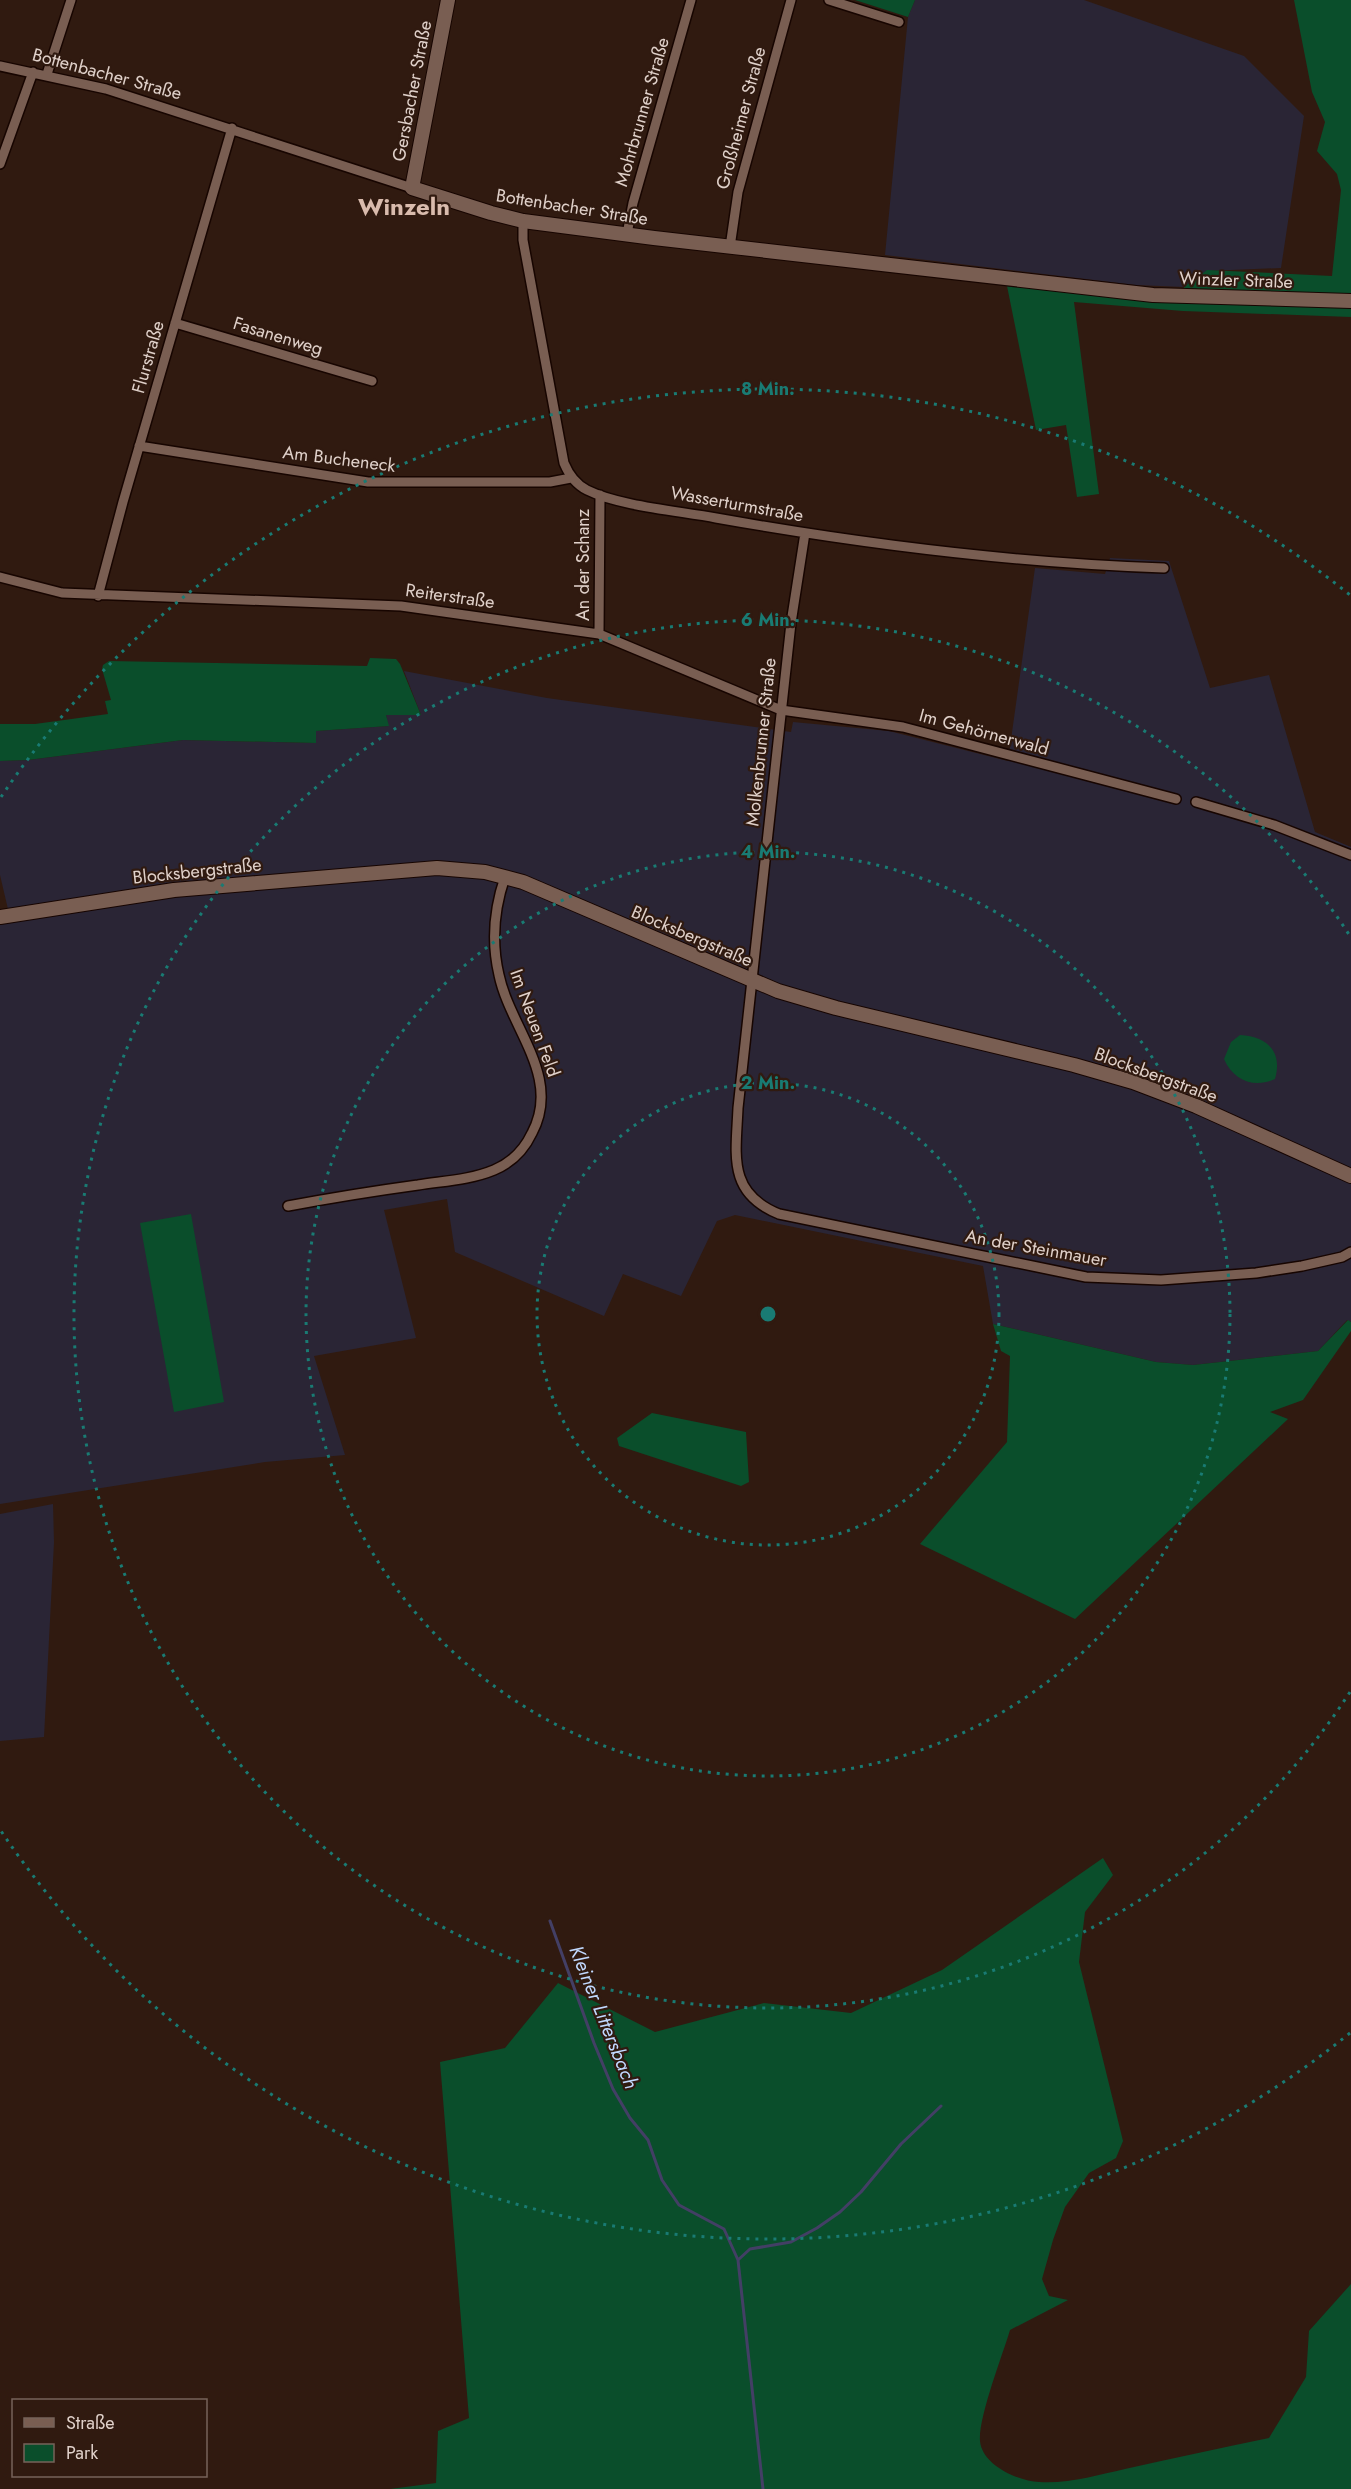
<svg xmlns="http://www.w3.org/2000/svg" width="1351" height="2489" viewBox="0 0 1351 2489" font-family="Jost,sans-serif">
<rect width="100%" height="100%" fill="#301a10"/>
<path fill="#2a2535" d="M915 0H1084L1244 56 1304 116 1281 268 1207 271 1184 287 1136 285 885 255 908 17Z
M1110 558 1169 561 1210 688 1269 675 1315 832 1351 847V1322L1347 1320 1318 1351 1193 1365 1156 1362 993 1324 983 1266 735 1215 717 1221 681 1296 623 1274 604 1316 455 1252 447 1199 384 1210 416 1338 314 1356 345 1455 265 1462 0 1504V925L11 922 0 875V761L28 760 183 740 316 743V731L388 726 386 715H421L404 671 547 698 791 732 793 722 889 731 1008 761 1035 568 1105 574Z
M53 1504 54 1542 44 1737 0 1741V1514Z"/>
<path fill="#0a4e2b" d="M855 0H915L908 17Z
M1294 0H1351V317L1183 311 1074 302 1099 494 1077 497 1066 425 1036 430 1007 286 1184 302V287L1207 270 1332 276 1341 190 1337 174 1317 151 1325 122 1312 92Z
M370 658 396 659 400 664 421 715H386L389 726 316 731V743L183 740 28 760 0 761V724H35L108 714 105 701 111 700 102 669 103 665 109 661 367 666Z
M1240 1035C1267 1036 1283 1052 1275 1079 1254 1089 1233 1080 1224 1059L1231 1042Z
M191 1214 224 1402 174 1412 140 1223Z
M1348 1320 1351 1322V1331L1303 1400 1270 1412 1288 1419 1075 1619 920 1544 1007 1442 1010 1356 1001 1351 993 1324 1156 1362 1193 1365 1318 1351Z
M652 1413 746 1432 749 1482 741 1486 619 1446 617 1438Z
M1103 1858 1113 1875 1085 1912 1079 1962 1123 2141 1116 2158 1089 2173 1065 2207 1053 2240 1042 2279 1049 2296 1068 2300 1010 2330C1003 2354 978 2418 980 2441 982 2465 1018 2481 1039 2482 1068 2484 1098 2475 1125 2469 1173 2458 1221 2448 1269 2438L1306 2377 1309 2331 1351 2284V2489H390L436 2483 438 2431 469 2418 440 2062 505 2048 558 1983 655 2032 764 2003 851 2013 942 1970Z"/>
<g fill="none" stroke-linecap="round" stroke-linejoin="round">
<path stroke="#433f65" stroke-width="3" d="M550 1921 594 2043 613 2089 630 2118 648 2140 662 2180 679 2205 724 2229 738 2260 763 2489
M738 2260 750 2249 791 2242 817 2228 840 2212 861 2192 901 2144 941 2106"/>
<g stroke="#170500" stroke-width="12">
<path id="street" d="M829 0 899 22
M0 66 106 89 412 188
M47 74 71 0
M0 164 33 72
M523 221V240L564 463C569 475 575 484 587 490 619 506 679 511 716 518 863 544 1014 563 1164 568
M627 234 633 203 691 0
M730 247 738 192 791 0
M175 323 372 381
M139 446 368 482H550L571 478
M805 533 791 623 738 1108C736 1155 727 1193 779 1214L1086 1277 1161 1280 1256 1273 1302 1266 1342 1257 1351 1252
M0 577 62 593 401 606 599 634 781 710 903 727 1176 799
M98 596 123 502 232 128
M599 634 600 495
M1196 802 1274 825 1351 855
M288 1206C331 1198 374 1191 418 1185 443 1181 470 1180 494 1170 511 1163 524 1150 532 1133 562 1077 510 1028 499 975 491 941 494 909 505 877"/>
</g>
<g stroke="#170500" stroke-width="16">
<path id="secondary" d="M448 0 412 188 491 213 523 221 654 238 1153 295 1351 301
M0 917 174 890 437 868 485 872 523 882 778 991 836 1008 1074 1065 1133 1082 1196 1106 1351 1176"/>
</g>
<use href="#street" stroke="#795e52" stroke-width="9"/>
<use href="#secondary" stroke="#795e52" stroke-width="14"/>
</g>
<g fill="none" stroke="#197b73" stroke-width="3" stroke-dasharray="3 6">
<circle cx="768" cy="1314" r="231"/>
<circle cx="768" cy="1314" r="462"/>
<path d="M1350 1692A694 694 0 1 1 1350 936"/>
<path d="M1350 2033A925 925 0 0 1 1 1831M1 797A925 925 0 0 1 1350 595"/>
</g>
<g text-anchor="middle" stroke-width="4.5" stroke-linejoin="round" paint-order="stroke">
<g font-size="18" fill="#e0d1ca" stroke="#301a10">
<text transform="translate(107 74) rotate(15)" y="6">Bottenbacher Straße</text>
<text transform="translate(412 91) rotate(-79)" y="6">Gersbacher Straße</text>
<text transform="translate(642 112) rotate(-74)" y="6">Mohrbrunner Straße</text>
<text transform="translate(741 118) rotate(-75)" y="6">Großheimer Straße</text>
<text transform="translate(572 207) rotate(9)" y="6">Bottenbacher Straße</text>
<text transform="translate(1236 280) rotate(2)" y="6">Winzler Straße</text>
<text transform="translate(278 336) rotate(17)" y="6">Fasanenweg</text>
<text transform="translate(148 357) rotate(-74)" y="6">Flurstraße</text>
<text transform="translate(339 459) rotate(7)" y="6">Am Bucheneck</text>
<text transform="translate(737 504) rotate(10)" y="6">Wasserturmstraße</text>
<text transform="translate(583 565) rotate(-90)" y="6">An der Schanz</text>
<text transform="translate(450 596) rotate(8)" y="6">Reiterstraße</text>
<text transform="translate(984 732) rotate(15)" y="6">Im Gehörnerwald</text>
<text transform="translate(761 742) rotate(-84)" y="6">Molkenbrunner Straße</text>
<text transform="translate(197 871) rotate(-6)" y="6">Blocksbergstraße</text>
<text transform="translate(692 936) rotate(23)" y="6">Blocksbergstraße</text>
<text transform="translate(535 1023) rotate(70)" y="6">Im Neuen Feld</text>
<text transform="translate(1156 1075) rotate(20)" y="6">Blocksbergstraße</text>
<text transform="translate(1036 1248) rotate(10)" y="6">An der Steinmauer</text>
</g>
<g font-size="20" font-style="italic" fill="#c1d9ff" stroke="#301a10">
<text transform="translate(604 2017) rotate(68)" y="7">Kleiner Littersbach</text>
</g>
<g font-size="24" font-weight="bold" fill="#d9bbad" stroke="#301a10">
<text x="404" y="215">Winzeln</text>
</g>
</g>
<circle cx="768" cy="1314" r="9" fill="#197b73" stroke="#301a10" stroke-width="3"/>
<g font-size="18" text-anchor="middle" font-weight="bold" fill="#197b73" stroke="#301a10" stroke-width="4.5" stroke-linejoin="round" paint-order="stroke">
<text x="768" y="395">8 Min.</text>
<text x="768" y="626">6 Min.</text>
<text x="768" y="858">4 Min.</text>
<text x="768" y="1089">2 Min.</text>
</g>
<rect x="12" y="2399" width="195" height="78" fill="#301a10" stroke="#76635a" stroke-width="1.5"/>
<rect x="24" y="2418" width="30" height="9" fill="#795e52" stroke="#76635a" stroke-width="1.5"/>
<text x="66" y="2429" font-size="18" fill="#e0d1ca">Straße</text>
<rect x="24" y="2444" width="30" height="18" fill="#0a4e2b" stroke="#76635a" stroke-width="1.5"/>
<text x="66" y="2459" font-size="18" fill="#e0d1ca">Park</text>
</svg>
